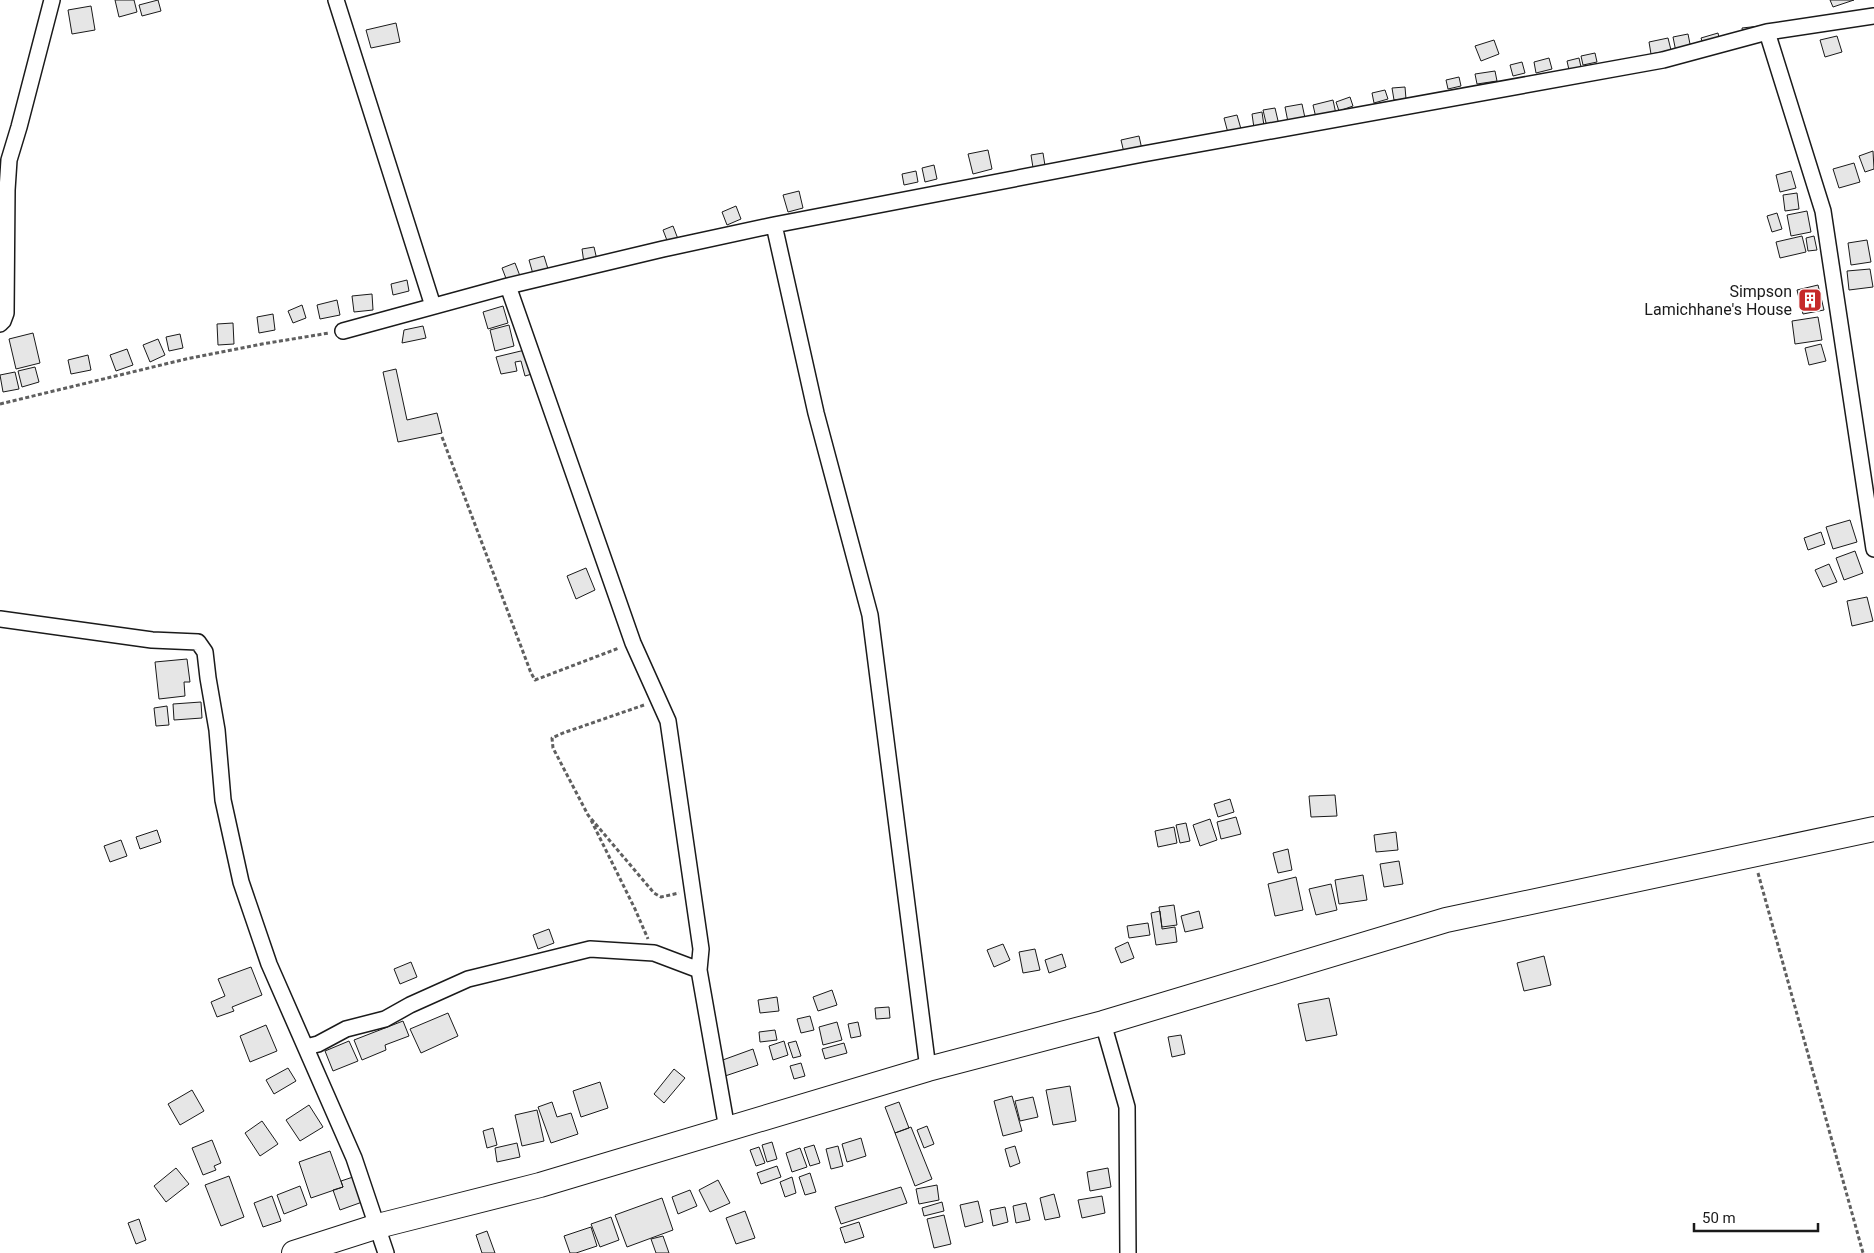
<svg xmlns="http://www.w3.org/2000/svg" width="1874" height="1253" viewBox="0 0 1874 1253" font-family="Roboto,sans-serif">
<rect width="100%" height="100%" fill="#fff"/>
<path fill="#e6e6e6" stroke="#1a1a1a" d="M115 0H134L137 12 119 17Z
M158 0 161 11 142 16 139 5Z
M1830 0H1854L1833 7Z
M91 6 95 30 72 34 68 10Z
M396 23 400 42 371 48 366 30Z
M1760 26 1761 34 1743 35 1742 28Z
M1718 33 1720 42 1704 47 1701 38Z
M1688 34 1691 49 1676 52 1673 37Z
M1837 36 1842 52 1825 57 1820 40Z
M1668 38 1671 50 1651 54 1649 42Z
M1494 40 1499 54 1481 61 1475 46Z
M1595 53 1597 62 1583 65 1581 56Z
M1549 58 1552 69 1536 73 1534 62Z
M1579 58 1581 67 1569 70 1567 61Z
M1522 62 1525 73 1513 76 1510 65Z
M1495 71 1497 81 1477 84 1475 74Z
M1459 77 1461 86 1448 89 1446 80Z
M1405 87 1406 99 1394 100 1392 88Z
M1385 90 1388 99 1374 103 1372 93Z
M1350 97 1353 106 1339 111 1336 102Z
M1333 100 1336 114 1316 118 1313 105Z
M1302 104 1305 118 1288 122 1285 107Z
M1275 108 1279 125 1267 127 1263 110Z
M1262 112 1264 126 1254 128 1252 114Z
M1237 115 1241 129 1228 133 1224 118Z
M1139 136 1143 154 1125 157 1121 140Z
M988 150 992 169 973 174 968 154Z
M1873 151 1874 169 1865 172 1859 156Z
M1043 153 1046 172 1034 174 1031 155Z
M1854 163 1860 182 1839 188 1833 169Z
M934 165 937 179 925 182 922 168Z
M916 171 918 182 904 185 902 174Z
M1791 171 1796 188 1780 192 1776 175Z
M799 191 803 208 788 212 783 195Z
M1797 193 1799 209 1785 211 1783 195Z
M736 206 741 219 727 225 722 212Z
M1807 211 1811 232 1791 236 1787 215Z
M1777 213 1782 229 1772 232 1767 216Z
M673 226 678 239 668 243 663 230Z
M1802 236 1806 252 1780 258 1776 242Z
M1814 236 1817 250 1808 251 1806 238Z
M1867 240 1871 262 1851 265 1848 243Z
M594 247 597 260 584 263 582 249Z
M544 256 548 269 533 274 529 260Z
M515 263 520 276 507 281 502 268Z
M1870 269 1873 287 1849 290 1847 271Z
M407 280 409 291 393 295 391 284Z
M1818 285 1824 310 1803 314 1797 290Z
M372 294 373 310 354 312 352 296Z
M337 300 340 315 320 319 317 305Z
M302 305 306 318 293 323 288 311Z
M503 306 508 323 488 329 483 312Z
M273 314 275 330 259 333 257 317Z
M1818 317 1822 340 1795 344 1792 321Z
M233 323 234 344 218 345 217 324Z
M509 325 514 346 495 351 490 330Z
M423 326 426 338 402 343 404 330Z
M33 333 40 363 16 369 9 339Z
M180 334 183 348 169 351 166 337Z
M158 339 165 355 150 362 143 345Z
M1821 344 1826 361 1809 365 1805 348Z
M127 349 133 365 116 371 110 355Z
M525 350 532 374 525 376 521 361 515 362 517 371 501 374 496 357Z
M88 355 91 370 71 374 68 360Z
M35 367 39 382 22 387 18 371Z
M396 369 407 420 437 413 442 433 398 442 383 372Z
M15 372 19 389 3 392 0 375Z
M1850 520 1857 542 1833 549 1826 527Z
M1821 532 1825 544 1808 550 1804 538Z
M1855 551 1863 573 1844 580 1836 558Z
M1829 564 1837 582 1823 587 1815 570Z
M586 568 595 590 576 599 567 576Z
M1867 597 1873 621 1852 626 1847 601Z
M187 659 190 682H184L185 696 159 699 155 662Z
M201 702 202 718 174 720 173 704Z
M167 706 169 725 156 726 154 708Z
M1335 795 1337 816 1311 817 1309 796Z
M1230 799 1234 812 1218 817 1214 804Z
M1236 817 1241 834 1221 839 1217 822Z
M1210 819 1217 840 1200 846 1193 825Z
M1186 823 1190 841 1180 843 1176 825Z
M1174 827 1177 843 1158 847 1155 831Z
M157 830 161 842 140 849 136 837Z
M1396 832 1398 850 1376 852 1374 835Z
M121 840 127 856 110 862 104 846Z
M1288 849 1292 870 1278 873 1273 853Z
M1399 861 1403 884 1384 887 1380 864Z
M1363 875 1367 900 1339 904 1335 880Z
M1296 877 1303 910 1275 916 1268 884Z
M1331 884 1337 910 1316 915 1309 889Z
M1174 905 1177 925 1162 927 1159 907Z
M1160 911 1162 929 1175 927 1177 942 1156 945 1151 913Z
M1199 911 1203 928 1185 932 1181 916Z
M1148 923 1150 935 1129 938 1127 926Z
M549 929 554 943 538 949 533 935Z
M1128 942 1134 958 1121 963 1115 948Z
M1003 944 1010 960 994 967 987 950Z
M1035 949 1040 970 1023 973 1019 952Z
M1062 954 1066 967 1049 973 1045 960Z
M1544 956 1551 985 1524 991 1517 963Z
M411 962 417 977 400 984 394 969Z
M251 967 262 995 232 1007 234 1011 217 1017 211 1002 225 996 218 979Z
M832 990 837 1005 818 1011 813 997Z
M777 997 779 1011 760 1013 758 1000Z
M1329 998 1337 1035 1306 1041 1298 1004Z
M889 1007 890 1018 876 1019 875 1008Z
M448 1013 458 1036 421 1053 410 1029Z
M810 1016 814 1030 801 1033 797 1019Z
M403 1021 409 1036 385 1045 386 1050 362 1060 354 1040Z
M837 1022 842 1040 823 1045 819 1027Z
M858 1022 861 1036 851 1038 848 1024Z
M266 1025 277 1051 250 1062 240 1036Z
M775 1030 777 1040 760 1042 759 1032Z
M1181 1035 1185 1054 1172 1057 1168 1037Z
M349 1041 358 1061 333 1071 325 1051Z
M784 1041 788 1055 773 1060 769 1046Z
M796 1041 801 1056 793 1058 788 1043Z
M844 1043 847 1053 825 1059 822 1049Z
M753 1049 758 1065 725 1076 720 1061Z
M801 1063 805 1076 794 1079 790 1066Z
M288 1068 296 1081 274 1094 266 1080Z
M674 1069 685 1078 664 1103 654 1094Z
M600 1082 608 1108 581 1117 573 1091Z
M1070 1086 1076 1121 1053 1125 1046 1090Z
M192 1090 204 1111 180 1125 168 1104Z
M1012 1096 1022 1131 1003 1136 994 1101Z
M1033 1097 1038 1117 1020 1121 1015 1101Z
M552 1102 557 1117 571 1113 578 1134 551 1143 538 1107Z
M899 1102 909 1128 895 1133 885 1107Z
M309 1105 323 1127 300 1141 286 1120Z
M537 1110 544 1141 522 1146 515 1115Z
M262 1121 278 1144 260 1156 245 1133Z
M927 1126 934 1144 924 1148 917 1130Z
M911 1127 932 1179 915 1186 895 1133Z
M493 1128 497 1145 487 1148 483 1131Z
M861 1138 866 1156 847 1162 842 1144Z
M212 1140 221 1163 214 1166 216 1170 203 1175 192 1148Z
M772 1142 777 1159 767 1162 762 1145Z
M517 1143 520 1157 497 1162 495 1148Z
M814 1145 820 1163 810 1166 804 1148Z
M838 1146 843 1166 831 1169 826 1149Z
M1015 1146 1020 1163 1010 1167 1005 1149Z
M759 1147 765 1163 756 1166 750 1150Z
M800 1148 807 1167 792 1172 786 1153Z
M330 1151 343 1187 311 1198 299 1162Z
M777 1166 781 1177 761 1184 757 1173Z
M176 1168 189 1184 166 1202 154 1186Z
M1108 1168 1111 1187 1090 1191 1087 1172Z
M810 1173 816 1192 805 1195 799 1177Z
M229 1176 244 1217 221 1226 205 1185Z
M356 1176 365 1201 340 1210 333 1190 343 1187 341 1181Z
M792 1177 796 1193 785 1197 780 1182Z
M718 1180 730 1203 710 1212 699 1190Z
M937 1185 939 1200 919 1204 916 1189Z
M300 1186 307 1205 284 1214 277 1195Z
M901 1187 907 1203 841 1224 835 1207Z
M690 1190 697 1206 678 1214 672 1197Z
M1054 1194 1060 1217 1045 1220 1040 1198Z
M272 1196 281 1221 263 1227 254 1203Z
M1102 1196 1105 1213 1082 1218 1078 1200Z
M662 1198 673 1230 627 1247 615 1215Z
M978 1201 983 1222 965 1227 960 1205Z
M942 1202 944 1211 924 1216 922 1208Z
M1026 1203 1030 1220 1016 1223 1013 1206Z
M1005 1207 1008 1222 993 1226 990 1210Z
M745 1211 755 1238 736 1244 726 1218Z
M944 1215 951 1244 934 1248 927 1219Z
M611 1217 619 1240 600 1247 591 1224Z
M139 1219 146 1240 136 1244 128 1223Z
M859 1222 864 1237 845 1243 840 1228Z
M591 1227 597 1246 576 1253H570L564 1236Z
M487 1231 495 1253H482L476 1235Z
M663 1236 669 1253H656L651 1239Z"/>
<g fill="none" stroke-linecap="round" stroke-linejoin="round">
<g stroke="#1a1a1a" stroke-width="18">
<path id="street" d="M336 0 433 306
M1874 16 1767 32 1823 211 1874 549
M774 225 816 413 870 615 928 1069
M508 286 633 643 668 721 701 949 699 970 727 1129
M0 324 3 321 6 313 7 190 9 160 19 127 52 0
M343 331 508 286 663 249 774 225 1143 154 1663 60 1767 32
M0 619 152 640 198 642 205 652 208 678 217 730 223 800 241 882 269 964 354 1158 386 1253
M1103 1023 1127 1107 1128 1253
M306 1047 318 1044 346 1029 385 1019 410 1005 468 979 590 949 654 953 699 970"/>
</g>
<g stroke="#1a1a1a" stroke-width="26">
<path id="primary" d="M294 1253 378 1226 540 1185 928 1069 1103 1023 1446 920 1874 829"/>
</g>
<path stroke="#5f5f5f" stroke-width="3" stroke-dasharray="4 2.5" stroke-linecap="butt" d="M0 404 186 359 262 344 329 333
M442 437 531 673 535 680 619 648
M644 705 563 733 552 738 553 748 588 815 654 893 661 897 679 893
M591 820 635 909 648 939
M1758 873 1863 1253"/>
<use href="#street" stroke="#fff" stroke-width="15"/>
<use href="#primary" stroke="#fff" stroke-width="24"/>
</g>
<defs>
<g id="building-square" transform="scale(1.25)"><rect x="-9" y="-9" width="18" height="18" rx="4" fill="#c62828" stroke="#fff"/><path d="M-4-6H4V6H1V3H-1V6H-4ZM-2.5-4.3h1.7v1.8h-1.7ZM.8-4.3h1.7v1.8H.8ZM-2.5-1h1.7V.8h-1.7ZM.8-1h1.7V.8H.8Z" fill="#fff"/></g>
</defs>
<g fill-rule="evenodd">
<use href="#building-square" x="1810" y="300"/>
</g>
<g text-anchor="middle" stroke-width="4" stroke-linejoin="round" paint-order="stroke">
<g font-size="16" fill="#1a1a1a" stroke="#fff" text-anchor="end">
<text x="1792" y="297">Simpson<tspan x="1792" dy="18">Lamichhane's House</tspan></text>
</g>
</g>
<path d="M1694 1223v8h124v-8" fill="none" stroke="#1a1a1a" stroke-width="2.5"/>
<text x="1702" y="1223" font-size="15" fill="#1a1a1a" stroke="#ffffff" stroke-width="4" paint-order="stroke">50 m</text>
</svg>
